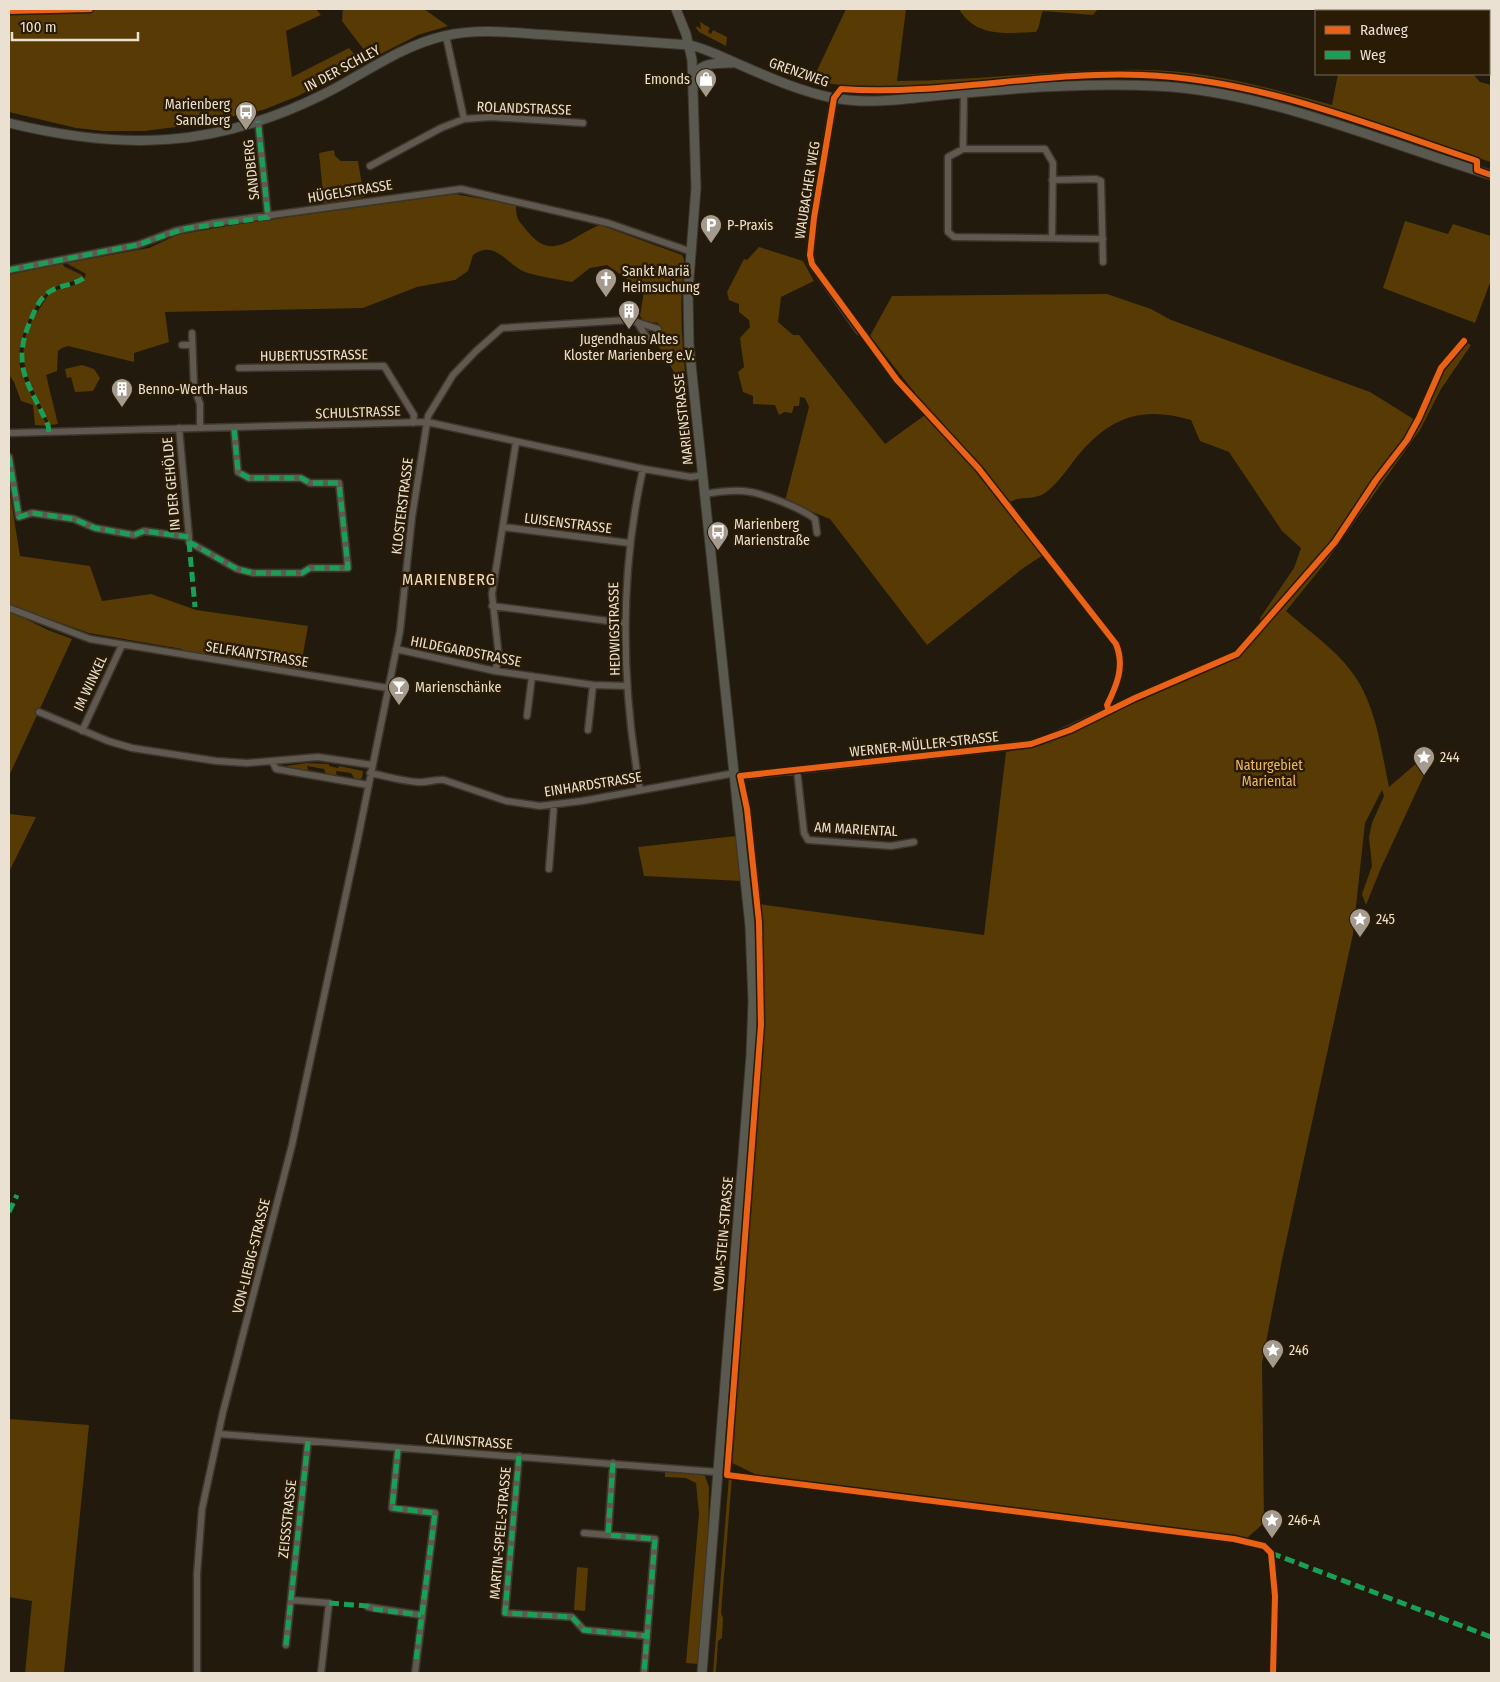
<svg xmlns="http://www.w3.org/2000/svg" width="1500" height="1682" viewBox="0 0 1500 1682" font-family="'Fira Sans Condensed',sans-serif">
<rect width="100%" height="100%" fill="#221a0d"/>
<path fill="#573a04" d="M9 9H316L321 15 286 31 292 77 349 48 362 63 298 96 263 110 192 125 144 131H103L76 128 9 112Z
M343 9H424L448 26 418 35 371 59 342 21Z
M846 9H906L897 81C980 81 1063 68 1146 70 1209 71 1271 88 1332 105L1338 74H1473L1480 82 1491 85V162L1316 106 1240 85 1202 78 1134 72 886 88H862L812 81Z
M959 9H1098L1093 15 1043 11C1039 19 1041 25 1036 32 1006 33 976 38 959 9Z
M700 22 710 28 708 32 711 34 713 30 727 37 726 46 699 32 696 28 697 26 701 29Z
M334 150 335 156 341 161H358L364 197 324 203 319 153Z
M455 194 516 205C516 221 519 220 528 232 553 263 573 235 600 225L682 255C687 262 683 277 682 285 680 320 683 355 687 389L683 390 666 357 656 343 661 334 658 323 644 321 640 316 644 291 607 265 590 268 572 282C557 279 539 277 525 272 506 264 495 239 473 255L468 271 455 280 417 287 363 308 165 312 169 342 134 353V362L68 346 62 348 58 351 57 371 46 375 58 424 50 425C31 384 8 354 38 311 43 304 46 295 54 291 65 286 82 287 86 274L66 263 149 248 177 235 233 225Z
M1405 221 1448 234 1453 224 1491 236V280L1475 323 1383 288Z
M759 247 803 261 814 281 781 297 778 322 793 335H799L885 444 925 415 981 474 1043 555 1022 569 927 645 830 519 785 501 809 407 805 398 800 397 799 406H794L792 413 784 412 779 415 775 405 753 404V396L743 392 738 372 744 367 740 338 750 327 749 320 739 312V304L729 300 727 292 744 259 747 260Z
M62 263 65 267 82 275 83 278C74 282 62 283 54 288 34 299 15 344 20 366 25 386 38 407 47 426L35 425 33 405 21 401 14 382 9 375V275Z
M1107 294 1151 309 1171 320 1370 392 1415 420 1398 449 1360 497 1319 558 1261 623 1260 618 1294 568 1301 548 1282 531 1229 452 1200 441 1191 420C1141 405 1108 418 1076 458 1067 470 1057 484 1045 493 1033 501 1019 495 1009 503L970 455 930 412 870 336 892 296Z
M1467 343 1471 345 1441 389 1420 430 1325 563 1286 611C1307 630 1334 648 1351 671 1376 703 1381 749 1389 787L1433 749 1432 758 1381 868 1366 905 1362 894 1372 866 1369 837 1372 823 1384 796 1382 790 1365 823 1353 934 1282 1260 1262 1363 1264 1523 1247 1538 1199 1535 765 1479 728 1461 755 1105 761 975 759 904 747 804 751 808 761 898 759 904 984 935 1006 752 1034 747 1060 737 1237 656 1244 651C1305 581 1363 510 1413 432 1434 400 1433 369 1467 343Z
M82 365 94 369 100 378 93 391 75 392 71 377 67 378 65 369Z
M9 487 20 556 90 566 102 601 151 594 196 610 308 626 300 671 182 652V649L89 633 9 605Z
M9 611 48 630 72 639 9 776Z
M307 763 329 764V766L338 768 339 766 363 771 362 778 356 781 351 773 336 771 337 777 327 776 324 769 307 766 309 773 289 769 286 766Z
M9 814 36 817 9 872Z
M736 836 741 881 644 876 638 847Z
M9 1419 89 1425 64 1673H25L32 1601 9 1597Z
M665 1471 701 1473 705 1476 709 1487 708 1552 699 1664 686 1663 699 1514 696 1483 686 1478 665 1477Z
M729 1476 732 1477 721 1613 723 1618 722 1638 718 1641 716 1670 715 1673H713Z
M577 1567 588 1568 585 1611 574 1610Z"/>
<g fill="none" stroke-linecap="round" stroke-linejoin="round">
<g stroke="#3c362d" stroke-width="9">
<path id="street" d="M446 36 464 119
M834 98 814 218 810 255 812 264 859 331
M258 121 268 217
M963 149 964 93
M370 166 441 128 464 119 491 117 583 123
M1052 180 1096 179 1101 181 1103 262
M1052 238 1053 163 1045 149H963L948 157V232L954 237 1103 239
M9 270 137 245 175 231 214 223 461 189 608 223 692 252
M192 333 194 387 200 404V428
M182 345H192
M239 368 384 366 414 415 413 423
M179 428 189 537
M9 433 427 422 644 469 691 477 703 475
M9 457 19 517 32 513 74 519 95 528 134 535 144 531 189 537V542L237 569 253 573H302L310 568H348L339 483H310L301 478H249L238 472 234 428
M705 494C717 492 730 490 743 491 761 492 801 508 815 519L817 533
M503 527 629 543
M492 606 624 623
M9 608 90 639 388 688
M396 649 495 671 593 685 627 686
M495 671 499 658 492 594 516 442
M39 712 108 741 132 748 216 761 247 763 318 757 372 765
M527 716 532 676
M588 730 593 685
M82 731 122 645
M272 761 276 769 368 785
M797 770 804 833 808 840 891 846 914 842
M370 773C385 776 402 781 417 782 428 783 434 779 444 780L506 801 540 806 582 801 735 773
M735 777 1031 744 1045 740 1109 711
M640 790C621 682 619 576 643 469
M549 869 554 805
M219 1434 717 1472
M398 1449 392 1508 435 1513 415 1673
M519 1456 505 1613 572 1617 584 1630 647 1636
M613 1463 608 1535 655 1539 644 1673
M584 1533 608 1535
M291 1600 329 1603 321 1673
M368 1607 421 1615
M286 1645 308 1441
M197 1673V1574L202 1509 223 1412 292 1145 358 838 400 631 412 517 428 416 453 375 476 351 502 328 628 320 637 322 647 338 657 339 658 329 637 322"/>
</g>
<g stroke="#3c362d" stroke-width="11">
<path id="secondary" d="M676 9 686 34 692 60 696 188 688 292 689 345 750 926 753 1001 751 1055 702 1673
M694 80C697 62 717 63 732 63
M9 123C123 151 215 148 322 95 361 76 400 46 444 36 479 28 515 33 550 35 596 38 643 42 690 45 706 49 721 56 736 63 768 77 799 91 833 98 877 106 922 96 965 93 1028 87 1093 83 1156 86 1267 91 1384 143 1491 175"/>
</g>
<use href="#street" stroke="#5f594f" stroke-width="6"/>
<use href="#secondary" stroke="#5a5950" stroke-width="9"/>
<path stroke="#1a9f57" stroke-width="5" stroke-dasharray="10 5" stroke-linecap="butt" d="M9 270 137 245 184 229 268 217 258 121
M49 432 48 425C28 382 10 365 32 317 36 308 40 298 49 292 60 285 74 285 84 278V274
M9 457 19 517 32 513 74 519 95 528 134 535 144 531 189 537V542L237 569 253 573H302L310 568H348L339 483H310L301 478H249L238 472 234 428
M189 542 195 607
M9 1212 17 1195
M398 1449 392 1508 435 1513 416 1660
M519 1456 505 1613 572 1617 584 1630 647 1636
M613 1463 608 1535 655 1539 644 1673
M1271 1553 1491 1637
M329 1603 367 1606 372 1609 421 1615
M286 1645 308 1441"/>
<g stroke="#2a1b05" stroke-width="9">
<path id="cycleway" d="M9 11 90 9
M1109 711 1107 705C1117 685 1125 666 1116 644L979 469 897 380 812 264 810 255 814 218 834 98 841 89C941 96 1042 71 1142 75 1258 79 1369 125 1477 161V170L1491 175
M1273 1673 1275 1596 1271 1553 1264 1546 1234 1539 727 1475 761 1025 759 922 747 809 740 776 1031 744 1070 730 1135 698 1237 654 1335 542 1376 480 1407 440 1419 418 1441 368 1464 341"/>
</g>
<use href="#cycleway" stroke="#ea6118" stroke-width="6"/>
</g>
<defs>
<g id="shop-pin" transform="scale(1.125)"><path d="M0 17L-7.5 6A9.5 9.5 0 1 1 7.5 6Z" fill="#a49b8e" stroke="#2a1b05"/><path d="M-5-2.5h2.3a2.7 3.5 0 0 1 5.4 0H5L5.5 6h-11ZM-1.5-2.5h3a1.5 2.3 0 0 0-3 0Z" fill="#fff"/></g>
<g id="bus-pin" transform="scale(1.125)"><path d="M0 17L-7.5 6A9.5 9.5 0 1 1 7.5 6Z" fill="#a49b8e" stroke="#2a1b05"/><path d="M-5-6H5V4H4V6H2V4H-2V6H-4V4H-5ZM-3.5-4V0h7V-4ZM-3.5 1.2v1.5H-2V1.2ZM2 1.2v1.5H3.5V1.2Z" fill="#fff"/></g>
<g id="parking-pin" transform="scale(1.125)"><path d="M0 17L-7.5 6A9.5 9.5 0 1 1 7.5 6Z" fill="#a49b8e" stroke="#2a1b05"/><path d="M-3.5-5.5H1a3.5 3.5 0 0 1 0 7H-1V5.5H-3.5ZM-1-3.4V-.6H.8a1.4 1.4 0 0 0 0-2.8Z" fill="#fff"/></g>
<g id="church-pin" transform="scale(1.125)"><path d="M0 17L-7.5 6A9.5 9.5 0 1 1 7.5 6Z" fill="#a49b8e" stroke="#2a1b05"/><path d="M-1.2-6h2.4v3.5h3.3v2.4h-3.3V6h-2.4V-.1h-3.3v-2.4h3.3Z" fill="#fff"/></g>
<g id="building-pin" transform="scale(1.125)"><path d="M0 17L-7.5 6A9.5 9.5 0 1 1 7.5 6Z" fill="#a49b8e" stroke="#2a1b05"/><path d="M-4-6H4V6H1V3H-1V6H-4ZM-2.5-4.3h1.7v1.8h-1.7ZM.8-4.3h1.7v1.8H.8ZM-2.5-1h1.7V.8h-1.7ZM.8-1h1.7V.8H.8Z" fill="#fff"/></g>
<g id="bar-pin" transform="scale(1.125)"><path d="M0 17L-7.5 6A9.5 9.5 0 1 1 7.5 6Z" fill="#a49b8e" stroke="#2a1b05"/><path d="M-6-5H6L.8 .8V4.5H3.5V6h-7V4.5H-.8V.8Z" fill="#fff"/></g>
<g id="sight-pin" transform="scale(1.125)"><path d="M0 17L-7.5 6A9.5 9.5 0 1 1 7.5 6Z" fill="#a49b8e" stroke="#2a1b05"/><path d="M0-6L1.8-2.2L6-1.7L2.9 1.2L3.7 5.4L0 3.3L-3.7 5.4L-2.9 1.2L-6-1.7L-1.8-2.2Z" fill="#fff"/></g>
</defs>
<g fill-rule="evenodd">
<use href="#shop-pin" x="706" y="79"/>
<use href="#bus-pin" x="246" y="112"/>
<use href="#parking-pin" x="711" y="225"/>
<use href="#church-pin" x="606" y="279"/>
<use href="#building-pin" x="629" y="311"/>
<use href="#building-pin" x="122" y="389"/>
<use href="#bus-pin" x="718" y="532"/>
<use href="#bar-pin" x="399" y="687"/>
<use href="#sight-pin" x="1424" y="757"/>
<use href="#sight-pin" x="1360" y="919"/>
<use href="#sight-pin" x="1273" y="1350"/>
<use href="#sight-pin" x="1272" y="1520"/>
</g>
<g text-anchor="middle" stroke-width="5" stroke-linejoin="round" paint-order="stroke">
<g font-size="14" fill="#eae1d3" stroke="#2a1b05">
<text transform="translate(342 68) rotate(-28)" y="5">IN DER SCHLEY</text>
<text transform="translate(799 72) rotate(19)" y="5">GRENZWEG</text>
<text transform="translate(524 108) rotate(2)" y="5">ROLANDSTRASSE</text>
<text transform="translate(251 170) rotate(-96)" y="5">SANDBERG</text>
<text transform="translate(807 190) rotate(-81)" y="5">WAUBACHER WEG</text>
<text transform="translate(350 191) rotate(-9)" y="5">HÜGELSTRASSE</text>
<text transform="translate(314 355) rotate(-1)" y="5">HUBERTUSSTRASSE</text>
<text transform="translate(358 412) rotate(-2)" y="5">SCHULSTRASSE</text>
<text transform="translate(683 419) rotate(-96)" y="5">MARIENSTRASSE</text>
<text transform="translate(171 484) rotate(-95)" y="5">IN DER GEHÖLDE</text>
<text transform="translate(402 506) rotate(-83)" y="5">KLOSTERSTRASSE</text>
<text transform="translate(568 523) rotate(7)" y="5">LUISENSTRASSE</text>
<text transform="translate(614 629) rotate(-91)" y="5">HEDWIGSTRASSE</text>
<text transform="translate(466 651) rotate(11)" y="5">HILDEGARDSTRASSE</text>
<text transform="translate(257 654) rotate(9)" y="5">SELFKANTSTRASSE</text>
<text transform="translate(90 683) rotate(-65)" y="5">IM WINKEL</text>
<text transform="translate(924 744) rotate(-6)" y="5">WERNER-MÜLLER-STRASSE</text>
<text transform="translate(593 784) rotate(-9)" y="5">EINHARDSTRASSE</text>
<text transform="translate(856 829) rotate(3)" y="5">AM MARIENTAL</text>
<text transform="translate(723 1234) rotate(-85)" y="5">VOM-STEIN-STRASSE</text>
<text transform="translate(251 1256) rotate(-76)" y="5">VON-LIEBIG-STRASSE</text>
<text transform="translate(469 1441) rotate(4)" y="5">CALVINSTRASSE</text>
<text transform="translate(287 1519) rotate(-84)" y="5">ZEISSSTRASSE</text>
<text transform="translate(500 1533) rotate(-85)" y="5">MARTIN-SPEEL-STRASSE</text>
</g>
<g font-size="14" fill="#eae1d3" stroke="#2a1b05" text-anchor="start">
<text x="690" y="84" text-anchor="end">Emonds</text>
<text x="230" y="109" text-anchor="end">Marienberg<tspan x="230" dy="16">Sandberg</tspan></text>
<text x="727" y="230">P-Praxis</text>
<text x="622" y="276">Sankt Mariä<tspan x="622" dy="16">Heimsuchung</tspan></text>
<text x="629" y="344" text-anchor="middle">Jugendhaus Altes<tspan x="629" dy="16">Kloster Marienberg e.V.</tspan></text>
<text x="138" y="394">Benno-Werth-Haus</text>
<text x="734" y="529">Marienberg<tspan x="734" dy="16">Marienstraße</tspan></text>
<text x="415" y="692">Marienschänke</text>
<text x="1440" y="762">244</text>
<text x="1376" y="924">245</text>
<text x="1289" y="1355">246</text>
<text x="1288" y="1525">246-A</text>
</g>
<g font-size="14" fill="#f1b75f" stroke="#2a1b05">
<text x="1269" y="770">Naturgebiet<tspan x="1269" dy="16">Mariental</tspan></text>
</g>
<g font-size="16" letter-spacing="1" fill="#efdcc1" stroke="#2a1b05">
<text x="449" y="585">MARIENBERG</text>
</g>
</g>
<rect width="1500" height="1682" fill="none" stroke="#eae1d3" stroke-width="20"/>
<rect x="1315" y="10" width="175" height="65" fill="#2a1b05" stroke="#776a57"/>
<rect x="1325" y="26" width="25" height="8" fill="#ea6118" stroke="#776a57"/>
<text x="1360" y="35" font-size="15" fill="#eae1d3">Radweg</text>
<rect x="1325" y="51" width="25" height="8" fill="#1a9f57" stroke="#776a57"/>
<text x="1360" y="60" font-size="15" fill="#eae1d3">Weg</text>
<path d="M12 32v8h126v-8" fill="none" stroke="#eae1d3" stroke-width="2.5"/>
<text x="20" y="32" font-size="15" fill="#eae1d3" stroke="#2a1b05" stroke-width="4" paint-order="stroke">100 m</text>
</svg>
